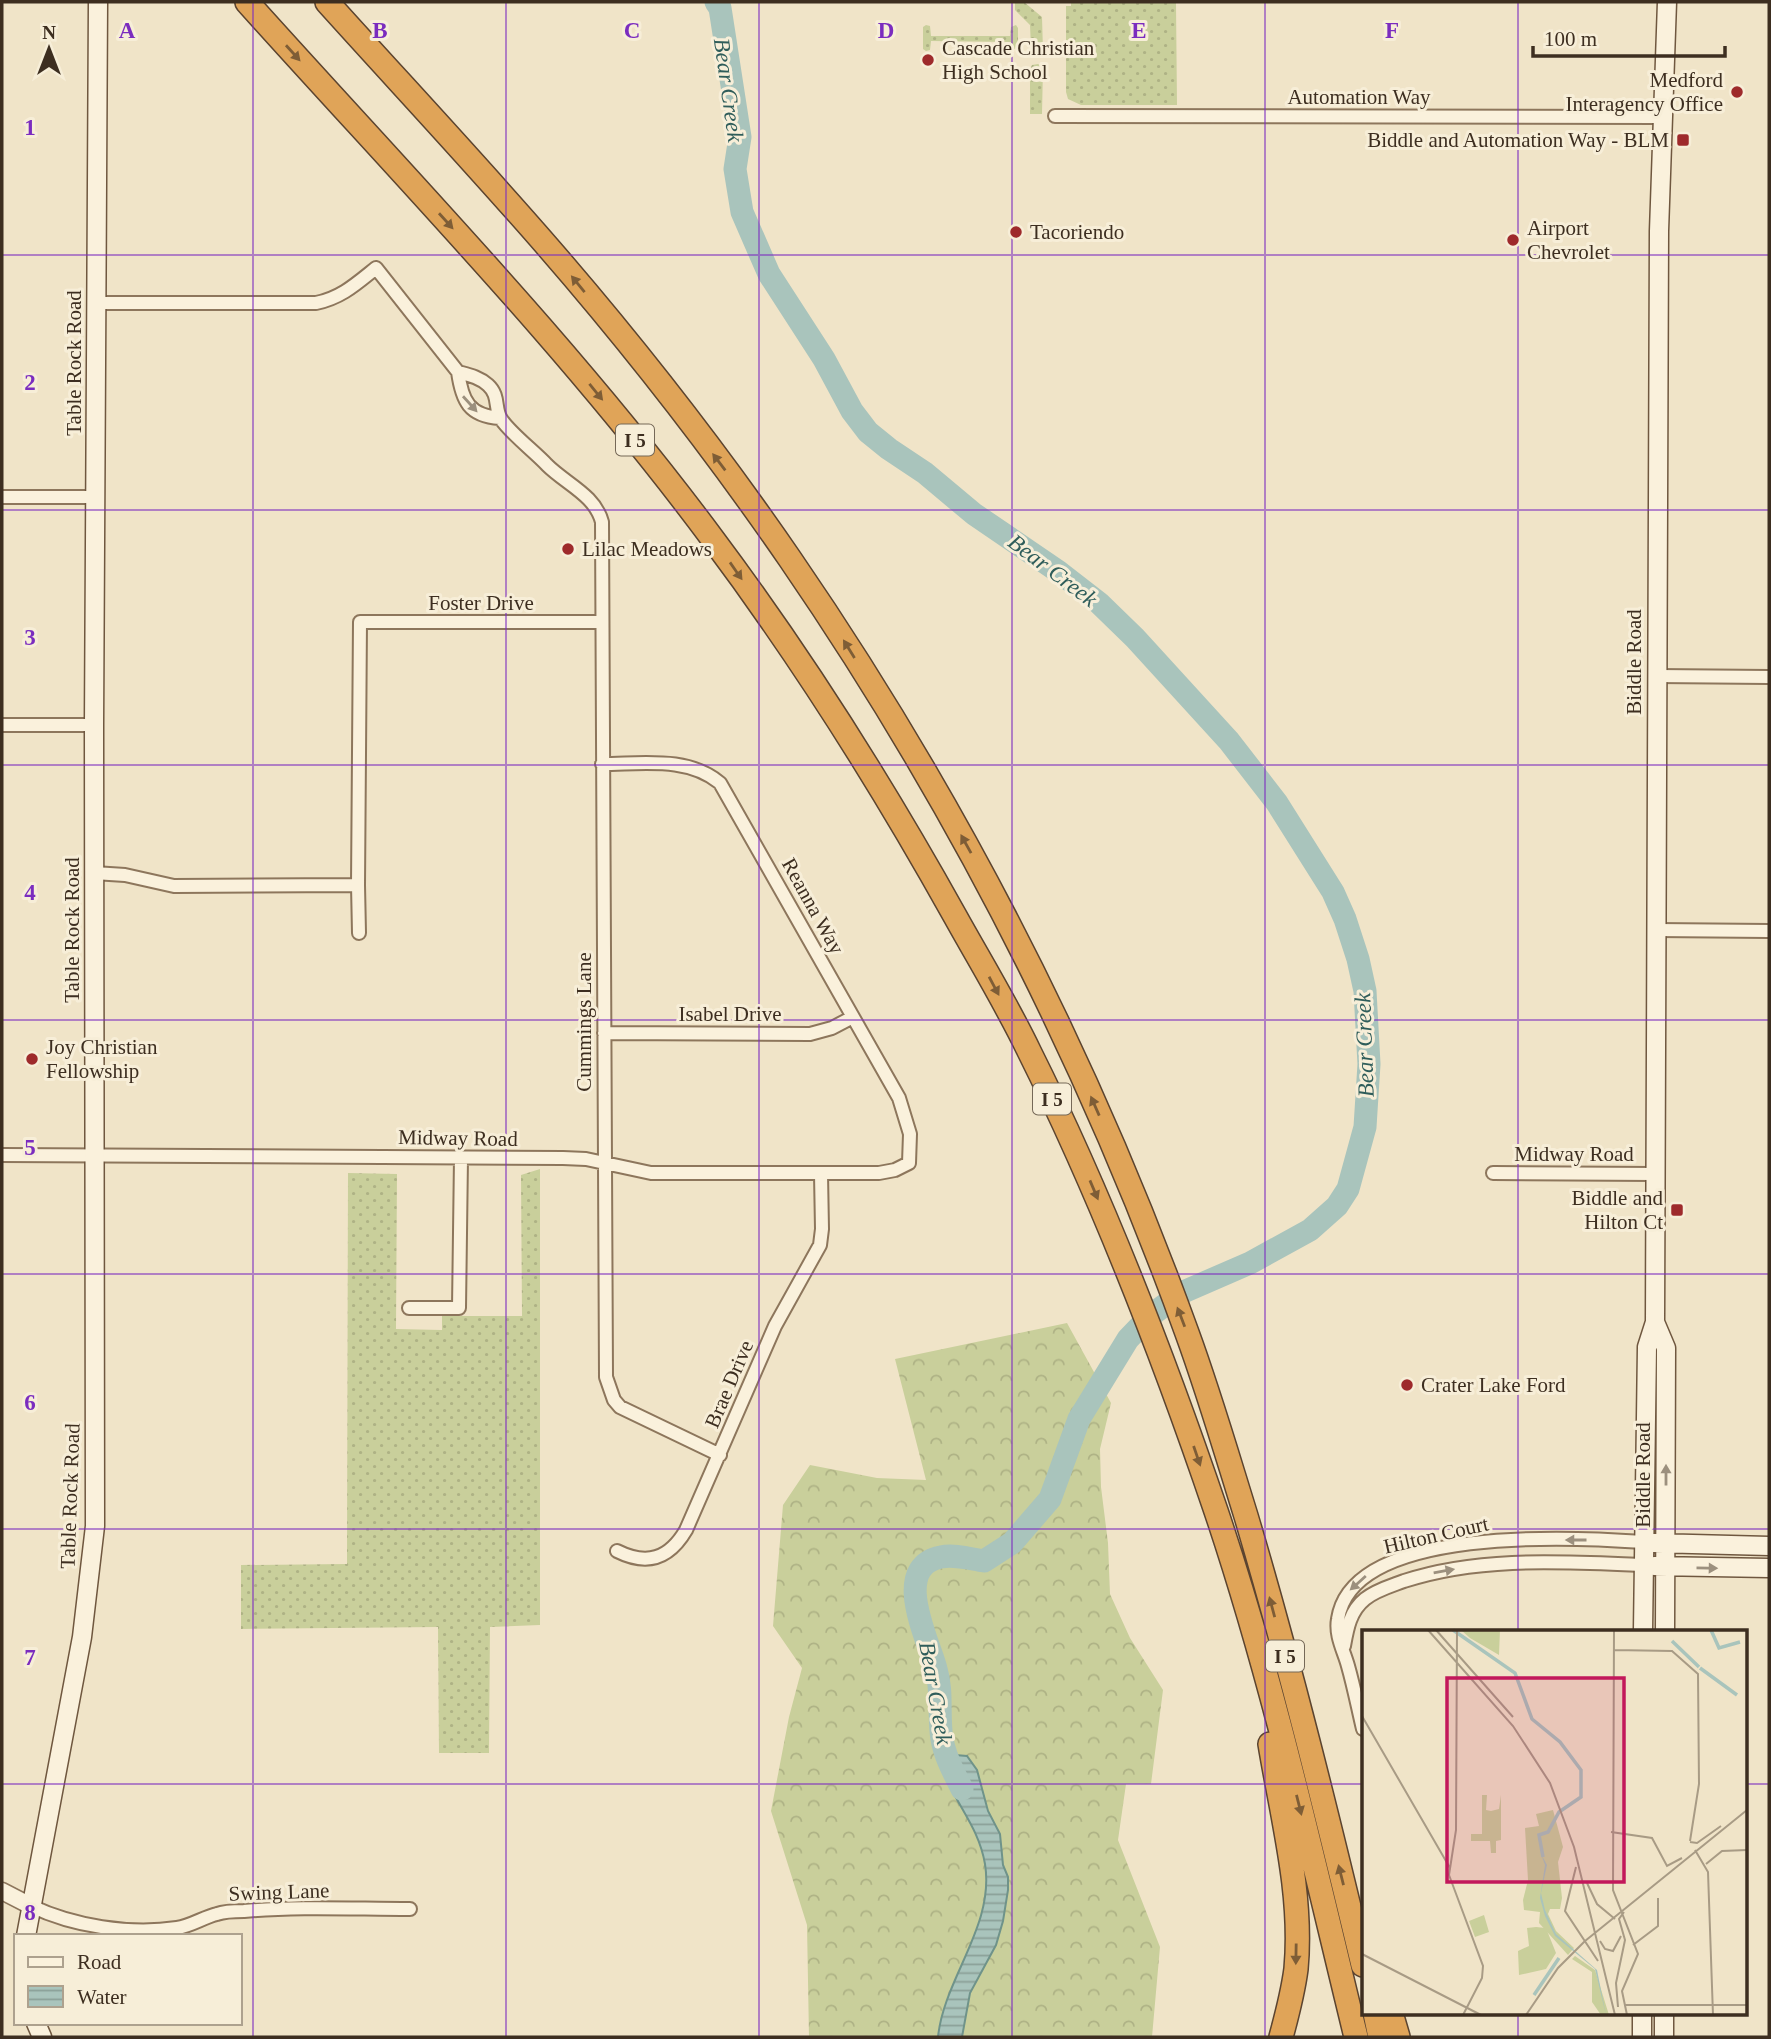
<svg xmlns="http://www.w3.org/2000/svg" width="1771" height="2039" viewBox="0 0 1771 2039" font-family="Georgia,serif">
<defs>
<pattern id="grass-dots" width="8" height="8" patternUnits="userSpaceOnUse" patternTransform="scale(1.75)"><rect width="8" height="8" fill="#c9cf9b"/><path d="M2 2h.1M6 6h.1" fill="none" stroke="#aeb285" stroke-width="1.8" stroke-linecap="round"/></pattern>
<pattern id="forest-crowns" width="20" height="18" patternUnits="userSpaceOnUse" patternTransform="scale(1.75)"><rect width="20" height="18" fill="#c9cf9b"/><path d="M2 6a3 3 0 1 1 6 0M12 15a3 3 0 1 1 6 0" fill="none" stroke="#aeb285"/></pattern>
<pattern id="water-rules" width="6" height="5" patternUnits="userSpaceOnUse" patternTransform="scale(1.75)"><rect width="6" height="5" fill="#a9c4bc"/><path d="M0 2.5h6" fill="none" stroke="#8ba098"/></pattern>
</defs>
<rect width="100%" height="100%" fill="#f0e4c8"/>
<path fill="url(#grass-dots)" d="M1015 2H1024L1042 17 1043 51 1031 48 1030 25 1015 10Z
M1071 2 1176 3 1177 105H1081L1068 99 1066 92V6H1071Z
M926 25 930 26 931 36H1010L1011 27 1016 25 1018 28V48L1011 50V42L931 41 930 50 926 51 923 49V27Z
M1038 64 1043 67 1042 114H1030V69L1032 65Z
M540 1169V1625L490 1627 489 1753H439L438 1627 241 1629V1565L347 1564 348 1173 397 1174 396 1329 442 1330V1316H522L521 1175Z"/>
<path fill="url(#forest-crowns)" d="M1067 1323 1111 1403 1100 1449 1101 1487 1108 1543 1110 1594 1130 1638 1163 1690 1151 1784H1126L1118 1840 1160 1947 1152 2037H809L807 1925 771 1811 789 1717 802 1668 773 1626 783 1505 810 1465 877 1478 926 1480 895 1359Z"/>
<path fill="url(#water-rules)" stroke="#6f938a" stroke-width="2" d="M955 1755 967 1756 977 1770 988 1811 1000 1834 1003 1865 1008 1877V1890L1003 1921 996 1945 970 1993 962 2037H938C944 1978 995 1926 985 1864 978 1823 952 1802 943 1766Z"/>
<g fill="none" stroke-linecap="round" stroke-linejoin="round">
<path stroke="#a9c4bc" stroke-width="23" d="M716 2 720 8 740 137 735 169 742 212 769 274 824 359 852 411 868 432 889 449 925 473 974 514 1059 572 1099 603 1135 638 1229 741 1277 803 1333 892 1345 919 1358 959 1365 991 1369 1064 1365 1127 1348 1189 1337 1206 1310 1230 1250 1263 1181 1293 1150 1316 1128 1339 1079 1419 1050 1499 1012 1543 984 1561C971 1559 954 1554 941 1557 890 1567 929 1641 936 1669 943 1692 938 1716 942 1739 945 1757 954 1773 962 1789"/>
<g stroke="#8d765c" stroke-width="16">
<path id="minor" d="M1055 116 1662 117
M97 303H316C341 298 356 284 376 268L458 372C462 401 469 416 500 418
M458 372C469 375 479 377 488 385 500 396 494 408 501 419 510 433 535 452 547 465 566 484 595 495 602 522L606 1377 614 1400 620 1407 720 1455
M2 497H97
M1657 676 1769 677
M2 725H94
M94 873 125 875 174 886 358 885 360 622H602
M358 885 359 933
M1656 930 1769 931
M604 1033 810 1034 832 1028 853 1017
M2 1155 563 1158 586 1159 651 1173H879L895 1170 909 1163 910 1134 899 1098 720 783C688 756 642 764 602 764
M1493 1173 1655 1174
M409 1308H459L461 1158
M617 1551C647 1566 669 1559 686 1530L775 1326 820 1245 822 1229 821 1174
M1344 1646C1347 1629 1350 1611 1365 1599 1376 1590 1391 1586 1404 1581 1480 1556 1564 1562 1644 1565
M1363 1729C1358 1708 1354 1687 1348 1666 1344 1651 1335 1636 1338 1619 1352 1525 1574 1537 1644 1542
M31 1906C73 1926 129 1935 177 1928 191 1926 204 1917 217 1914 225 1911 235 1911 244 1911 299 1906 355 1909 410 1909"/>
</g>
<g stroke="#8d765c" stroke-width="19">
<path id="tertiary" d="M2 1891 31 1906"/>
</g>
<g stroke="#6f573f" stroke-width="21">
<path id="secondary" d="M1655 1322 1666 1348 1665 1631
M1654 1543 1769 1546
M1654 1566 1769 1568
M1643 1631 1647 1347 1655 1322 1659 231 1667 2
M26 1936 82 1637 95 1526 94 725 98 2
M1642 2013V2037
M1664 2013V2037
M36 2023 42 2037"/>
</g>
<g stroke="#5b4430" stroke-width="26">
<path id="motorway" d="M247 2C405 178 571 348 712 538 802 658 882 785 955 916 980 961 1007 1005 1029 1051 1103 1199 1163 1355 1216 1511 1274 1683 1313 1861 1356 2037
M327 2C400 83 475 163 547 246 633 345 715 450 790 559 955 799 1088 1059 1187 1333 1209 1393 1227 1455 1246 1516 1290 1664 1327 1815 1363 1965
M1270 1744C1282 1817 1303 1894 1296 1969 1293 1992 1287 2015 1281 2037
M1375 2013 1380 2037
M1391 2013 1398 2037"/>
</g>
<use href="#minor" stroke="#faf1dc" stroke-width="12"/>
<use href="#tertiary" stroke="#faf1dc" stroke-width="16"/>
<use href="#secondary" stroke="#faf1dc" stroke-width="18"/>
<use href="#motorway" stroke="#e0a458" stroke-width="23"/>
</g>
<defs><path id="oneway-solid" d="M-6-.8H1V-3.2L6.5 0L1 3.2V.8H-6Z" transform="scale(1.75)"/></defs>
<g fill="#7e5d36">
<use href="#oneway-solid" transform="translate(293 53) rotate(48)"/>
<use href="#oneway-solid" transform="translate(446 221) rotate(48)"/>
<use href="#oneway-solid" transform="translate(578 284) rotate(-129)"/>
<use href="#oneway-solid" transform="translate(596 392) rotate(51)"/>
<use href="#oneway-solid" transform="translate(719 462) rotate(-127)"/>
<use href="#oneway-solid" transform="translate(736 571) rotate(55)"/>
<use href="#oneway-solid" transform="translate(849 649) rotate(-122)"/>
<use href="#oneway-solid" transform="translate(966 844) rotate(-119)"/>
<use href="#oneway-solid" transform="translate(994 986) rotate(62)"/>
<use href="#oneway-solid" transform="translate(1095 1106) rotate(-114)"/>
<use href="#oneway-solid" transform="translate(1094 1190) rotate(67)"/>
<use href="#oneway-solid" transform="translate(1181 1317) rotate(-111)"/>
<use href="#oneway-solid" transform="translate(1197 1456) rotate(71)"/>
<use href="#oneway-solid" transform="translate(1272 1607) rotate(-105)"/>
<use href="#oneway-solid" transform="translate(1299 1805) rotate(76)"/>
<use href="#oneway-solid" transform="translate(1341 1875) rotate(-104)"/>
<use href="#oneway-solid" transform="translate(1296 1954) rotate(91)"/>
</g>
<g fill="#9c907e">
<use href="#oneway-solid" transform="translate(470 404) rotate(48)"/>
<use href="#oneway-solid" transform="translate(1666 1475) rotate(-90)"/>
<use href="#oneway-solid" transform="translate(1576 1540) rotate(-180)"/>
<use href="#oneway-solid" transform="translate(1707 1568) rotate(1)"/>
<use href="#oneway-solid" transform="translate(1444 1571) rotate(-10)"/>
<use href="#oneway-solid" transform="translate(1358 1583) rotate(138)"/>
</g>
<path fill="none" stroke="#7b2cbf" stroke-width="2" stroke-opacity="0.55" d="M253 2V2037M506 2V2037M759 2V2037M1012 2V2037M1265 2V2037M1518 2V1631M2 255H1769M2 510H1769M2 765H1769M2 1020H1769M2 1274H1769M2 1529H1769M2 1784H1363M1745 1784H1769M1518 2013V2037"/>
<g fill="#9e2a2b" stroke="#f7eed8" stroke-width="2.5">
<circle cx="928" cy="60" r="7"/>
<circle cx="1737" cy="92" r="7"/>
<rect x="1676" y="133" width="14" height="14" rx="3.5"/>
<circle cx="1016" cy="232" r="7"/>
<circle cx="1513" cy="240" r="7"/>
<circle cx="568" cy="549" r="7"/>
<circle cx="32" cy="1059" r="7"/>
<rect x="1670" y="1203" width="14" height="14" rx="3.5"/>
<circle cx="1407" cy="1385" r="7"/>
</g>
<g text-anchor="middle" stroke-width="6" stroke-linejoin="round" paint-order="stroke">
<g fill="#f7eed8" stroke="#756857" stroke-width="2">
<rect x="616" y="424.5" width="38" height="31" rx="5"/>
<rect x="1033" y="1083.5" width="38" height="31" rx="5"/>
<rect x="1266" y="1640.5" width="38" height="31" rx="5"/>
</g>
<g font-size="19" font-weight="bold" fill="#3d2e20">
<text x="635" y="447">I 5</text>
<text x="1052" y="1106">I 5</text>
<text x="1285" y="1663">I 5</text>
</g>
<g font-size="21" fill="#3d2e20" stroke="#f7eed8" text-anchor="start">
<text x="942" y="55">Cascade Christian<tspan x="942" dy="24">High School</tspan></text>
<text x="1723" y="87" text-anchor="end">Medford<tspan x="1723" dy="24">Interagency Office</tspan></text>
<text x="1669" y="147" text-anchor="end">Biddle and Automation Way - BLM</text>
<text x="1527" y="235">Airport<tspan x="1527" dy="24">Chevrolet</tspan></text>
<text x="1030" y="239">Tacoriendo</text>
<text x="582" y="556">Lilac Meadows</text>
<text x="46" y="1054">Joy Christian<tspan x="46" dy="24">Fellowship</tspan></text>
<text x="1663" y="1205" text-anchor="end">Biddle and<tspan x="1663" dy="24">Hilton Ct</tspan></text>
<text x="1421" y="1392">Crater Lake Ford</text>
</g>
<g font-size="21" fill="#3d2e20" stroke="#f7eed8">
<text x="1359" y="104">Automation Way</text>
<text transform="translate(74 363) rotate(-90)" y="7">Table Rock Road</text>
<text x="481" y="610">Foster Drive</text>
<text transform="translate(1634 662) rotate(-90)" y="7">Biddle Road</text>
<text transform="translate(813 906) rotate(61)" y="7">Reanna Way</text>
<text transform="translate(72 930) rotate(-90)" y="7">Table Rock Road</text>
<text x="730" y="1021">Isabel Drive</text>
<text transform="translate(584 1022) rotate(-90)" y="7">Cummings Lane</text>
<text transform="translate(458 1138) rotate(1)" y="7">Midway Road</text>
<text x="1574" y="1161">Midway Road</text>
<text transform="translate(729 1384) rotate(-67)" y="7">Brae Drive</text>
<text transform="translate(1643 1475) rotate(-90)" y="7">Biddle Road</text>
<text transform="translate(70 1496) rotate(-88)" y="7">Table Rock Road</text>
<text transform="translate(1436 1535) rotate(-13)" y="7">Hilton Court</text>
<text transform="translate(279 1892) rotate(-2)" y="7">Swing Lane</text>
</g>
<g font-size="23" font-style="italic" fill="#2f5d5a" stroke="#f7eed8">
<text transform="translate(729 90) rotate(82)" y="8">Bear Creek</text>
<text transform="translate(1053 570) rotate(37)" y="8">Bear Creek</text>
<text transform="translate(1364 1045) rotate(-92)" y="8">Bear Creek</text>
<text transform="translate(936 1693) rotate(80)" y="8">Bear Creek</text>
</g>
</g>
<g transform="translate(1362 1630)">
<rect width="385" height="385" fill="#f0e4c8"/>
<path d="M120 165H125L124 180 129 181 137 179 139 165V210L134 211V223H129L128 211H109V204H120ZM122 285 127 302 113 307 107 291Z" fill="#c9cf9b"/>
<path d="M191 180 201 217 196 232 200 268 198 279H188L186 284 194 301 212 318 206 325 177 293 178 282 162 280 161 270 166 250 163 198 177 196 174 184ZM213 326 233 340 247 385H239L230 372V342L210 329Z" fill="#c9cf9b"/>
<path d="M99 0H138L137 25 108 8ZM174 297 184 298 194 323 184 339 157 345 156 321 167 316 165 298Z" fill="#c9cf9b"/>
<path d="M179 224 185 235 179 263 183 280 194 304 235 340 244 385 233 339 193 306 183 286 178 268 183 235Z" fill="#a9c4bc"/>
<path fill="none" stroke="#a9c4bc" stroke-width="3.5" d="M91 0 153 43 170 89 198 112 219 140V167L197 182 186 202 177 205 181 227M349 0 357 18 378 12M310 11 337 37M338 38 375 65M172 365 197 328"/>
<path fill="none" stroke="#a89b85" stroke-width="2" d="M66 0 151 96 188 153 212 217 253 385M74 0 151 87M95 0 94 200 87 245 121 336 120 348 101 385M252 0 251 260 276 324 260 361 265 385M252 20 310 21 336 44 337 154 328 211M0 86 88 238M249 202 290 208 305 236 320 228M328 212 335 213 359 196M333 220 346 242 351 385M344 234 360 221 385 220M214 237 203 281 236 331M225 253 235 274 253 289M223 311 385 180M238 311 243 319 251 321 259 306M271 315 296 296V268M0 324 119 385M263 375H385M256 377 254 353 263 310 257 289 262 282M164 385 196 338 223 311"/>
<path fill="#c2185b" fill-opacity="0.15" stroke="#c2185b" stroke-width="3.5" d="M85 48H262V252H85Z"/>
<rect width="385" height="385" fill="none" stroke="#3d2e20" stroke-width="3.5"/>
</g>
<g font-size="23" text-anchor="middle" font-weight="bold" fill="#7b2cbf" stroke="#f7eed8" stroke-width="6" stroke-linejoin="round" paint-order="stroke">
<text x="127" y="38">A</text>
<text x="380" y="38">B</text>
<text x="632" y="38">C</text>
<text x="886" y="38">D</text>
<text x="1139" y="38">E</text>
<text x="1392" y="38">F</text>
<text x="30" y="135">1</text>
<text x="30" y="390">2</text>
<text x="30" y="645">3</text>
<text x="30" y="900">4</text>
<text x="30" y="1155">5</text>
<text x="30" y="1410">6</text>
<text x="30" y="1665">7</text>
<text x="30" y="1920">8</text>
</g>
<rect width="1771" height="2039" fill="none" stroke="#3d2e20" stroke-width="7"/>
<rect x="14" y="1934" width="228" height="91" fill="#f7eed8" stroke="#ada18e" stroke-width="2"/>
<rect x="28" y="1957" width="35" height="10" fill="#faf1dc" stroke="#ada18e" stroke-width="2"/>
<text x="77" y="1969" font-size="21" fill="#3d2e20">Road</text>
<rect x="28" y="1986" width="35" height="21" fill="url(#water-rules)" stroke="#ada18e" stroke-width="2"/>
<text x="77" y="2004" font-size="21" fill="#3d2e20">Water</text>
<g transform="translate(49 49)" stroke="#f7eed8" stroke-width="5" paint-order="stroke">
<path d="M0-5L12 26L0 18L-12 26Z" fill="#3d2e20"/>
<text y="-10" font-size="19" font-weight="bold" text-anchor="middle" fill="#3d2e20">N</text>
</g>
<path d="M1533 46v10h192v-10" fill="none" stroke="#3d2e20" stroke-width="3.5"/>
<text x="1544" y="46" font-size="21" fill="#3d2e20" stroke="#f7eed8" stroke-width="5" paint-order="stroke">100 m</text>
</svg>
